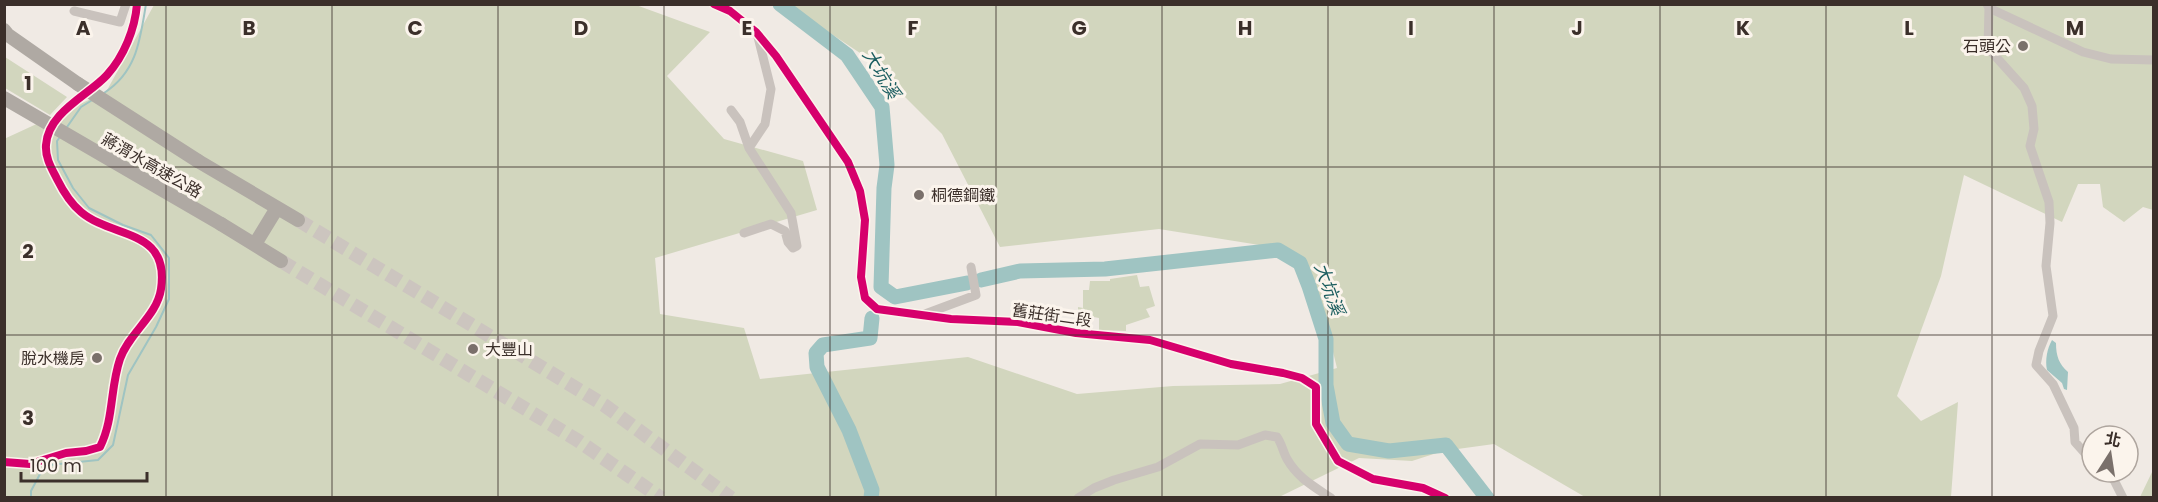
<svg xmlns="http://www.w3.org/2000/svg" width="2158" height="502" viewBox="0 0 2158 502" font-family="Poppins,'Noto Sans TC',sans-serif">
<rect width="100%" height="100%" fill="#f0eae4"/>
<path fill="#d2d6be" d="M154 5H636L710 32 667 76 724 139 803 161 817 210 655 258 660 314 744 328 760 379 968 357 1077 394 1173 386 1280 384 1337 368 1317 287 1279 248 1159 229 1000 247 942 134 863 55 803 15 781 5H2153V210L2143 207 2124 222 2103 207 2100 184H2078L2062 222 1964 175 1941 276 1897 396 1921 421 1958 402 1951 497H1585L1494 444 1443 451 1412 461 1359 458 1277 498 5 497 4 139 106 92Z
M5 57 67 97 50 115 5 88Z
M1137 275 1140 287 1149 286 1155 306 1146 309 1150 317 1126 325V331L1099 330V318L1078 314V307L1083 308V290H1089L1090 281H1110V279Z
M2153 470V497H2140Z"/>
<path fill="#9fc4c2" d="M2052 340 2056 343C2056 356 2059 364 2068 372L2067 390 2064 389 2062 383 2047 370C2045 360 2047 349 2052 340Z"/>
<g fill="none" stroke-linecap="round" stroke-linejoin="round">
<path stroke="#9fc4c2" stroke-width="2" d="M104 93C137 72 140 40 146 4
M67 127 81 107 94 99
M31 498V491L40 474 49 465 98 460 113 445 128 375 156 327 169 299V258L151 235 123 225 89 208 73 188 58 160 57 141 60 137"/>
<path stroke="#9fc4c2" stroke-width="15" d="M780 4 847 55 882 107 887 165 884 188 881 287 895 297 967 283
M981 280 1020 271 1105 269 1278 250 1300 263 1309 286 1326 339V385L1333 423 1348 444 1389 451 1446 445 1487 498
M871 498 872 490 849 430 817 367 816 353 823 345 870 338 872 318"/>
<path stroke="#ccc5bf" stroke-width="14" stroke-dasharray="14 7" stroke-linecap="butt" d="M298 220 604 405 731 498
M281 261 577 440 661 498"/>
<path stroke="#c9c2bd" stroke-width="9" d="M714 4 730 11 756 32 776 56 848 162 860 191 865 220 861 277 865 298 877 309 951 319 1018 322 1076 333 1150 340 1231 364 1283 373 1302 378 1316 387V424L1338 461 1373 479 1423 488 1445 498
M1987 4 1989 8 1988 48 2024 88 2032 106 2034 129 2030 146 2049 202 2050 223 2046 266 2053 316 2039 351 2036 365 2053 384 2074 428 2075 442 2092 461
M1989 8 2083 52 2111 59 2154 60
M74 11 120 22 126 4
M731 110 740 122 749 148 791 213 797 246 793 248 788 242 785 231 771 224 744 233
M749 148 765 124 771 89 758 37
M925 314 976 295 971 267
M4 462 30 464 66 453 86 451 100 447C114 419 110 388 120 359 129 333 157 316 161 289 170 228 113 239 81 212 70 203 63 191 57 179 52 169 45 158 46 145 48 112 89 95 107 75 124 56 135 29 137 4
M2105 472 2113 478 2123 498
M1078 498 1094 488 1114 480 1158 467 1200 444 1238 445 1265 435 1277 437C1282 444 1283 452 1287 459 1298 478 1313 486 1331 498"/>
<path stroke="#afa9a3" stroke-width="14" d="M4 30 8 35 78 84
M198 161 298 220
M221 224 281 261
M255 244 277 208"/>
<path stroke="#afa9a3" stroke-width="14" d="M78 84 198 161
M4 98 221 224"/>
<g stroke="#fbf4ec" stroke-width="11">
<path id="cycleway" d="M714 4 730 11 756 32 776 56 848 162 860 191 865 220 861 277 865 298 877 309 951 319 1018 322 1076 333 1150 340 1231 364 1283 373 1302 378 1316 387V424L1338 461 1373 479 1423 488 1445 498
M4 462 30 464 66 453 86 451 100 447C114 419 110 388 120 359 129 333 157 316 161 289 170 228 113 239 81 212 70 203 63 191 57 179 52 169 45 158 46 145 48 112 89 95 107 75 124 56 135 29 137 4"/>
</g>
<use href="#cycleway" stroke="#d6006c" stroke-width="8"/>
</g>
<path fill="none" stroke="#3b2f2a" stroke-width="1.5" stroke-opacity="0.55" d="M166 4V498M332 4V498M498 4V498M664 4V498M830 4V498M996 4V498M1162 4V498M1328 4V498M1494 4V498M1660 4V498M1826 4V498M1992 4V498M4 167H2154M4 335H2154"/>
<g fill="#7a706b" stroke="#fbf4ec" stroke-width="2">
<circle cx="2023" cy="46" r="6"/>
<circle cx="919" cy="195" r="6"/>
<circle cx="473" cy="349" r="6"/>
<circle cx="97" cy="358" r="6"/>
</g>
<g text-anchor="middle" stroke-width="6" stroke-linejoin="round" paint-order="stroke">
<g font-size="16" fill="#3b2f2a" stroke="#fbf4ec" text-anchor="end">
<text x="2011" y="52">石頭公</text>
<text x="931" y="201" text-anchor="start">桐德鋼鐵</text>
<text x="485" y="355" text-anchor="start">大豐山</text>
<text x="85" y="364">脫水機房</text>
</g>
<g font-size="16" fill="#3b2f2a" stroke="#fbf4ec">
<text transform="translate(152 165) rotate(30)" y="6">蔣渭水高速公路</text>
<text transform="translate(1052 315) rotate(8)" y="6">舊莊街二段</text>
</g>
<g font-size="18" font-style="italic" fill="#1c5e60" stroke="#fbf4ec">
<text transform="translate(881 74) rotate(59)" y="6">大坑溪</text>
<text transform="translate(1329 289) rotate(70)" y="6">大坑溪</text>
</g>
</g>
<g font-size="20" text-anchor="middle" font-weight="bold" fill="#3b2f2a" stroke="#fbf4ec" stroke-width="6" stroke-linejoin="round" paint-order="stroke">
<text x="83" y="35">A</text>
<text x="249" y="35">B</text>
<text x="415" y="35">C</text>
<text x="581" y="35">D</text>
<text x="747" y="35">E</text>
<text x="913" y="35">F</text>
<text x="1079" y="35">G</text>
<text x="1245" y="35">H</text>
<text x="1411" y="35">I</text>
<text x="1577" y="35">J</text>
<text x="1743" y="35">K</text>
<text x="1909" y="35">L</text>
<text x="2075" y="35">M</text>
<text x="28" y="90">1</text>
<text x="28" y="258">2</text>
<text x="28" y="425">3</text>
</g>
<rect width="2158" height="502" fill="none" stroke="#3b2f2a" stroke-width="12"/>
<g transform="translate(2110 454) rotate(12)"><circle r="28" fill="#fbf4ec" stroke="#aea59e" stroke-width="1.5"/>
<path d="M0-4.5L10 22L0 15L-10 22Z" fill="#7a706b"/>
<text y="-9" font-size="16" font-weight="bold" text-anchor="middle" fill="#3b2f2a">北</text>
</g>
<path d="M21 472v9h126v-9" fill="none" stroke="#3b2f2a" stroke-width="3"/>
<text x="30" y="472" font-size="18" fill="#3b2f2a" stroke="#fbf4ec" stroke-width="4.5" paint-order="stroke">100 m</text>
</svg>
